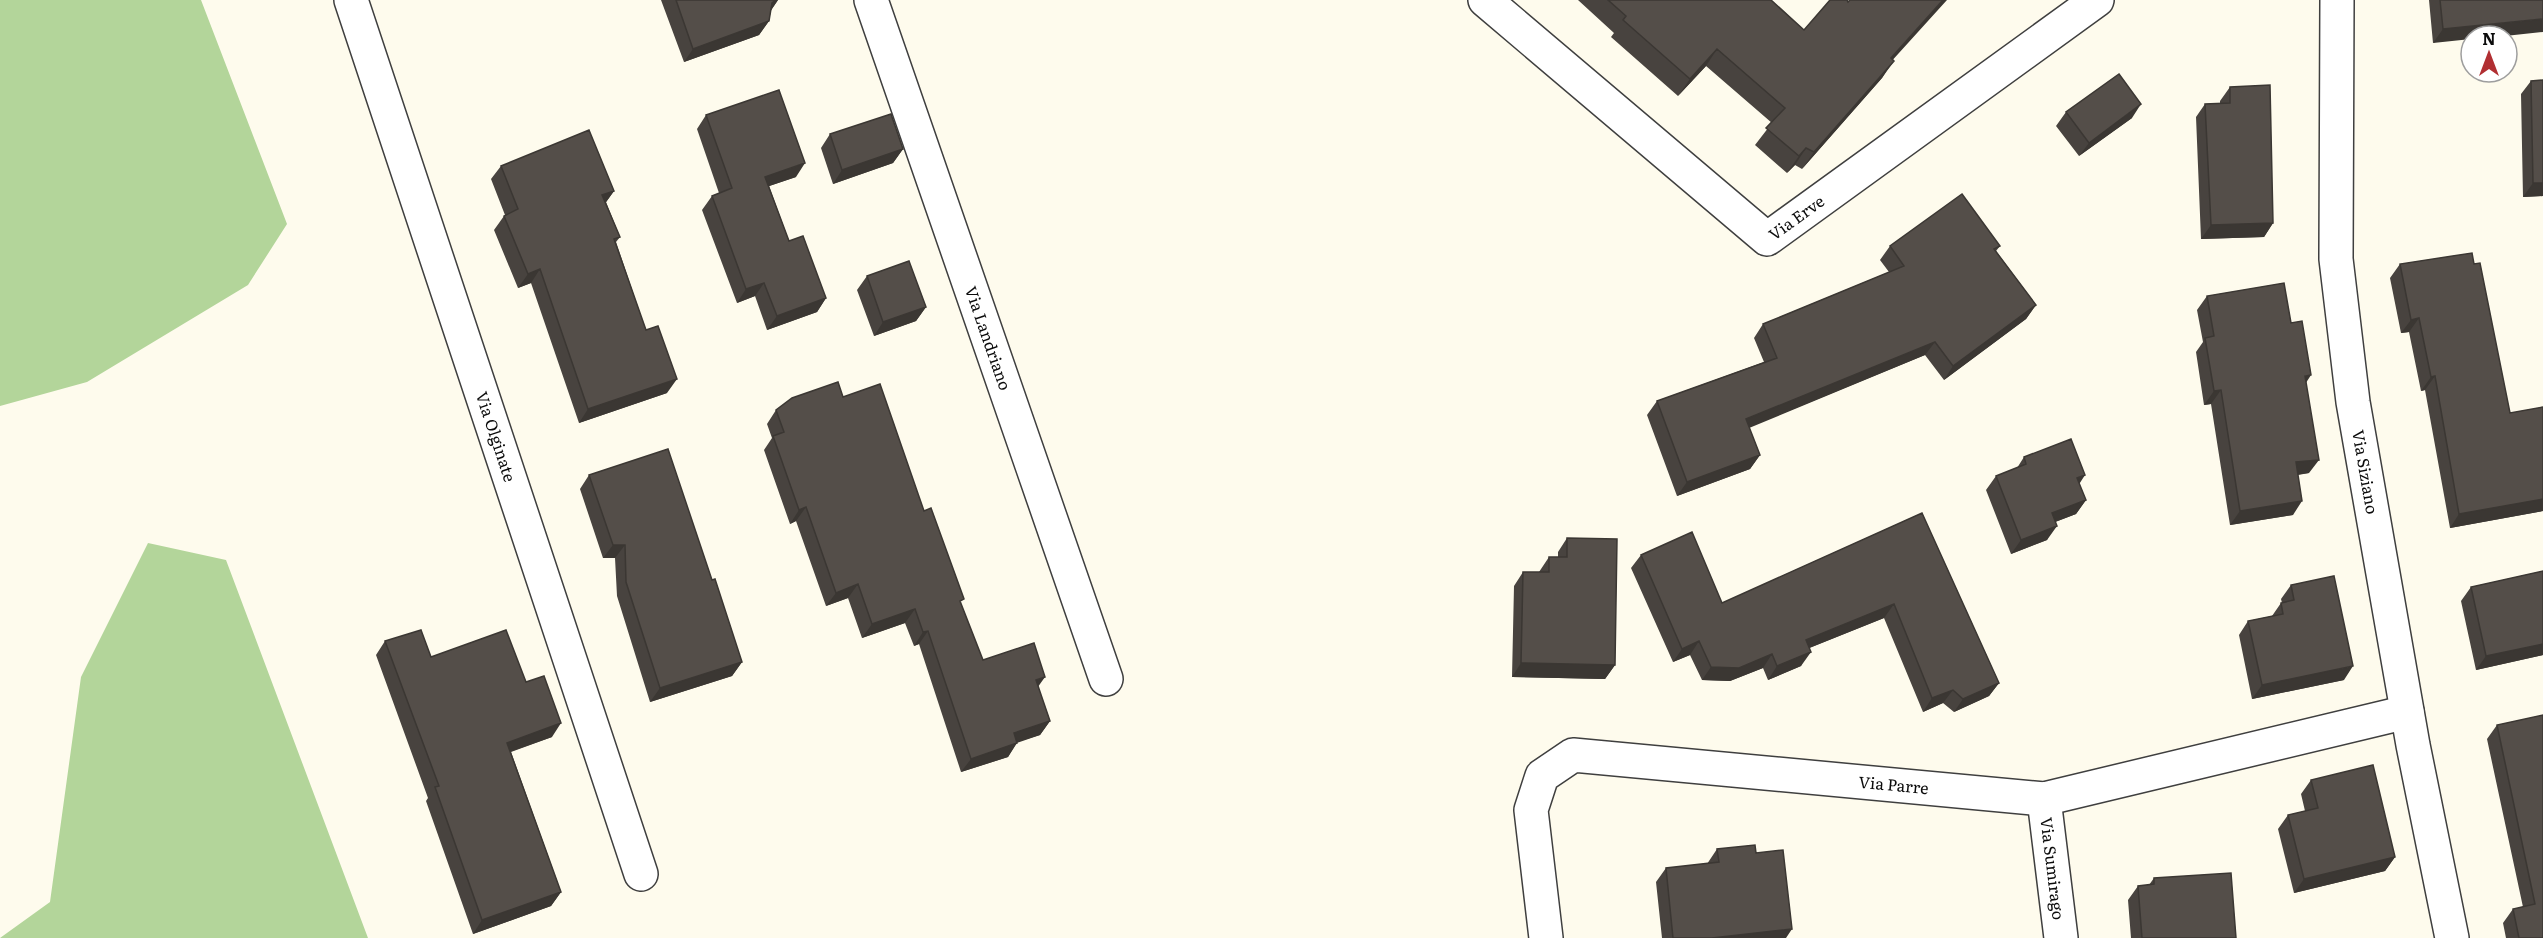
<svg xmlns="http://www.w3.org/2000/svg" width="2543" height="938" viewBox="0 0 2543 938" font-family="Literata,serif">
<rect width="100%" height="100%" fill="#fefbed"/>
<path fill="#b3d59a" d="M0 0H201L287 224 248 285 87 382 0 406Z
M148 543 226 560 368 938H0L50 902 81 677Z"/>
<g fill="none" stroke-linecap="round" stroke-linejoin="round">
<g stroke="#3f3f3f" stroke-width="36">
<g id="street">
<path id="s1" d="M351 0 641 874"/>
<path id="s2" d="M871 0 1106 679"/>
<path id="s3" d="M1485 0 1767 239 2097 0"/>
<path id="s4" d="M2337 0 2336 259 2353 402 2413 745 2452 938"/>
<path id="s5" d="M2044 799 2061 938"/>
<path id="s6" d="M1546 938 1531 810 1542 776 1573 755 2044 799 2407 712"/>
</g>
</g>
<use href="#street" stroke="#fff" stroke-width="33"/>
</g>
<path fill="#48433f" d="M661 0H778L771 10 769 21 759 35 684 62Z
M1578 0H1771L1804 30 1893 60 1882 78 1802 169 1795 165 1787 173 1755 145 1772 123 1706 66 1678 96 1611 37 1614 33Z
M2429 0H2543L2433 43Z
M2543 80V196L2523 197 2521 94 2531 81Z
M2230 87 2273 223 2264 237 2201 239 2196 117 2205 104 2220 103V101Z
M2066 112 2132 118 2079 156 2056 126Z
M706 115 796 177 769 186 789 241 826 298 817 312 767 330 755 296 737 303 702 210 712 196 719 193 697 129Z
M830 134 903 149 893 163 833 184 821 148Z
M501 166 614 191 606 202 620 237 616 242 667 393 579 423 531 283 518 288 494 230 504 216 505 215 491 179Z
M1890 246H2000L1996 251 2036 305 2026 319 1944 380 1925 355 1749 427 1760 455 1750 469 1677 496 1647 415 1657 401 1764 362 1754 338 1763 324 1889 272 1880 260Z
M2400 264H2474L2510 413 2543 407V511L2450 528 2425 390 2421 391 2409 332 2401 333 2390 278Z
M867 276 926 307 916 321 874 336 857 290Z
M2207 296 2291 323 2306 382 2309 473 2298 475 2293 515 2230 525 2211 404 2204 405 2196 352 2203 342 2197 310Z
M843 397 924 511 983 660 1038 686 1050 721 1040 735 1017 742 1008 757 961 772 919 644 914 646 905 623 862 638 848 598 826 606 796 521 790 524 764 450 772 438 767 424 776 410Z
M2024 457 2079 484 2086 500 2076 514 2055 522 2047 540 2011 554 1986 490 1996 476 2017 468Z
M589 475 712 580 742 662 732 676 650 702 617 596 615 558H603L580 489Z
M1922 513 1999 683 1989 696 1954 712 1943 703 1923 712 1884 618 1809 648 1801 666 1768 680 1763 668 1730 681 1702 680 1690 655 1673 662 1631 568 1641 555 1722 603Z
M1567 538 1615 665 1605 679 1512 677 1514 586 1523 572H1539L1549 557H1558V552Z
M2543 571V655L2476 670 2461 601 2471 587Z
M2291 585 2344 680 2252 699 2239 635 2248 621 2272 616 2281 603H2282L2281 599Z
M385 641 431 657 526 682 552 737 511 752 561 892 551 906 473 934 426 801 428 798 376 655Z
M2497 725 2543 938H2506L2503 923 2513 909 2523 907 2487 739Z
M2311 780 2395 857 2385 871 2294 893 2278 829 2288 815 2305 811 2301 794Z
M1717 849 1756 853 1786 938H1662L1656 882 1666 868 1707 864Z
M2154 878 2236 938H2131L2128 900 2138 886 2149 885Z"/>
<path fill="#3b3733" d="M776 0H778L770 12 772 3Z
M1943 0H1947L1879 75 1891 58Z
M2543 19V32L2505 36H2471V39L2433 43 2443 29Z
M769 21 759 35 684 62 693 49Z
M1717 49 1706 66 1678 96 1690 79Z
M1894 61 1882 78 1802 169 1814 152Z
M2141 104 2132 118 2079 156 2089 143Z
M1806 148 1795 165 1787 173 1799 156Z
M903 149 893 163 833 184 842 170Z
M805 163 796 177 755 191 765 177Z
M2533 183H2543V196L2523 197Z
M614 191 604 205 602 195Z
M2273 223 2264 237 2201 239 2211 225Z
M540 269 531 283 518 288 528 274Z
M764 283 755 296 737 303 746 289Z
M826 298 817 312 767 330 777 316Z
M2036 305 2026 319 1944 380 1953 366Z
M926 307 916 321 874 336 883 322Z
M2419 318 2409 332 2401 333 2411 320Z
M1935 342 1925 355 1737 433 1746 419Z
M2311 375 2302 389 2305 376Z
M2435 376 2425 390 2421 391 2431 377Z
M677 379 667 393 579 423 588 409Z
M2221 390 2211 404 2204 405 2214 391Z
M1760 455 1750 469 1677 496 1687 482Z
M2319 460 2309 473 2287 476 2296 462Z
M2085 475 2076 489 2077 478Z
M2543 499V511L2450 528 2459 514Z
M2086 500 2076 514 2042 527 2052 513Z
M2302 501 2293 515 2230 525 2240 511Z
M806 507 796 521 790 524 799 510Z
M2057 526 2047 540 2011 554 2021 540Z
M613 545H625L615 558H603Z
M858 584 848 598 826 606 836 593Z
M1894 604 1884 618 1797 653 1806 640Z
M915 609 905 623 862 638 872 624Z
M928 631 919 644 914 646 923 632Z
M1699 641 1690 655 1673 662 1682 649Z
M2543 644V655L2476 670 2486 656Z
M1811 652 1801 666 1768 680 1777 666Z
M1772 654 1763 668 1730 681 1702 680 1711 667Z
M742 662 732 676 650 702 660 688Z
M1521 663 1615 665 1605 679 1512 677Z
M2353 666 2344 680 2252 699 2262 685Z
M1045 677 1035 691 1036 680Z
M1999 683 1989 696 1954 712 1963 699Z
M1953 690 1943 703 1923 712 1932 698Z
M1050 721 1040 735 1005 747 1014 733Z
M561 723 552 737 498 756 507 743Z
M1017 743 1008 757 961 772 971 759Z
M2395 857 2385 871 2294 893 2304 879Z
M561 892 551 906 473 934 482 920Z
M1792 929 1786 938H1712Z"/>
<path fill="#544e49" stroke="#3b3733" stroke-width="1.5" d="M676 0H776L772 3 769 21 693 49Z
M1608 0H1771L1804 30 1830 0H1847L1848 2 1850 0H1943L1891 58 1894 61 1814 152 1806 148 1799 156 1766 128 1785 108 1717 49 1690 79 1623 20 1626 16Z
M2440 0H2543V19L2443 29Z
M2119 74 2141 104 2089 143 2066 112Z
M2543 80V183H2533L2531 81Z
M2270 85 2273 223 2211 225 2205 104 2230 103V87Z
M779 90 805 163 765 177 789 241 803 236 826 298 777 316 764 283 746 289 712 196 732 188 706 115Z
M891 114 903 149 842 170 830 134Z
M589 130 614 191 602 195 620 237 614 239 646 330 658 326 677 379 588 409 540 269 528 274 504 216 518 209 501 166Z
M1962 194 2000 246 1994 249 2036 305 1953 366 1935 342 1746 419 1760 455 1687 482 1657 401 1777 358 1763 324 1904 266 1890 246Z
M2472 253 2474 264 2480 263 2510 413 2543 407V499L2459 514 2435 376 2431 377 2419 318 2411 320 2400 264Z
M909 261 926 307 883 322 867 276Z
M2284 283 2291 323 2302 321 2311 375 2305 376 2319 460 2296 462 2302 501 2240 511 2221 390 2214 391 2205 338 2214 336 2207 296Z
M838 382 843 397 880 384 924 511 931 508 964 599 960 601 983 660 1034 643 1045 677 1036 680 1050 721 1014 733 1017 743 971 759 928 631 923 632 915 609 872 624 858 584 836 593 806 507 799 510 773 436 784 432 776 410 792 398Z
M2071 439 2085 475 2077 478 2086 500 2052 513 2057 526 2021 540 1996 476 2026 464 2024 457Z
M668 449 712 580 715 579 742 662 660 688 626 582 625 545H613L589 475Z
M1922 513 1999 683 1963 699 1953 690 1932 698 1894 604 1806 640 1811 652 1777 666 1772 654 1739 668 1711 667 1699 641 1682 649 1641 555 1692 532 1722 603Z
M1567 538 1617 539 1615 665 1521 663 1523 572H1549V557H1567Z
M2543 571V644L2486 656 2471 587Z
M2334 576 2353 666 2262 685 2248 621 2283 614 2281 603 2294 600 2291 585Z
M421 630 431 657 506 630 526 682 544 676 561 723 507 743 561 892 482 920 435 787 439 786 385 641Z
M2543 715V938H2519L2513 909 2535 904 2497 725Z
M2373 765 2395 857 2304 879 2288 815 2318 808 2311 780Z
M1755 845 1756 853 1783 850 1792 929 1712 938H1673L1666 868 1719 862 1717 849Z
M2231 873 2236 938H2142L2138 886 2154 884V878Z"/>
<g text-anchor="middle" stroke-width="6" stroke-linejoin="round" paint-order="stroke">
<g font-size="16" fill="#0c0c0c" stroke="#fff">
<text dy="6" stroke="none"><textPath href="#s3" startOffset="406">Via Erve</textPath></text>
<text dy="6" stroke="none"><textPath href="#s2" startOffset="358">Via Landriano</textPath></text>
<text dy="6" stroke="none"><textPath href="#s1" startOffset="460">Via Olginate</textPath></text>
<text dy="6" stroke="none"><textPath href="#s4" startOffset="474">Via Siziano</textPath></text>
<text dy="6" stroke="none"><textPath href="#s6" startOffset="524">Via Parre</textPath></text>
<text dy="6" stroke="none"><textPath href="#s5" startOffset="70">Via Sumirago</textPath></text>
</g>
</g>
<g transform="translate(2489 54)"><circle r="28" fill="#ffffff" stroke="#9e9e9e" stroke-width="1.5"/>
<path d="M0-4.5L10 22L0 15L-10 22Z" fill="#b12f32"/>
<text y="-9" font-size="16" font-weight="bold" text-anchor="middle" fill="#0c0c0c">N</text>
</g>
</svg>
